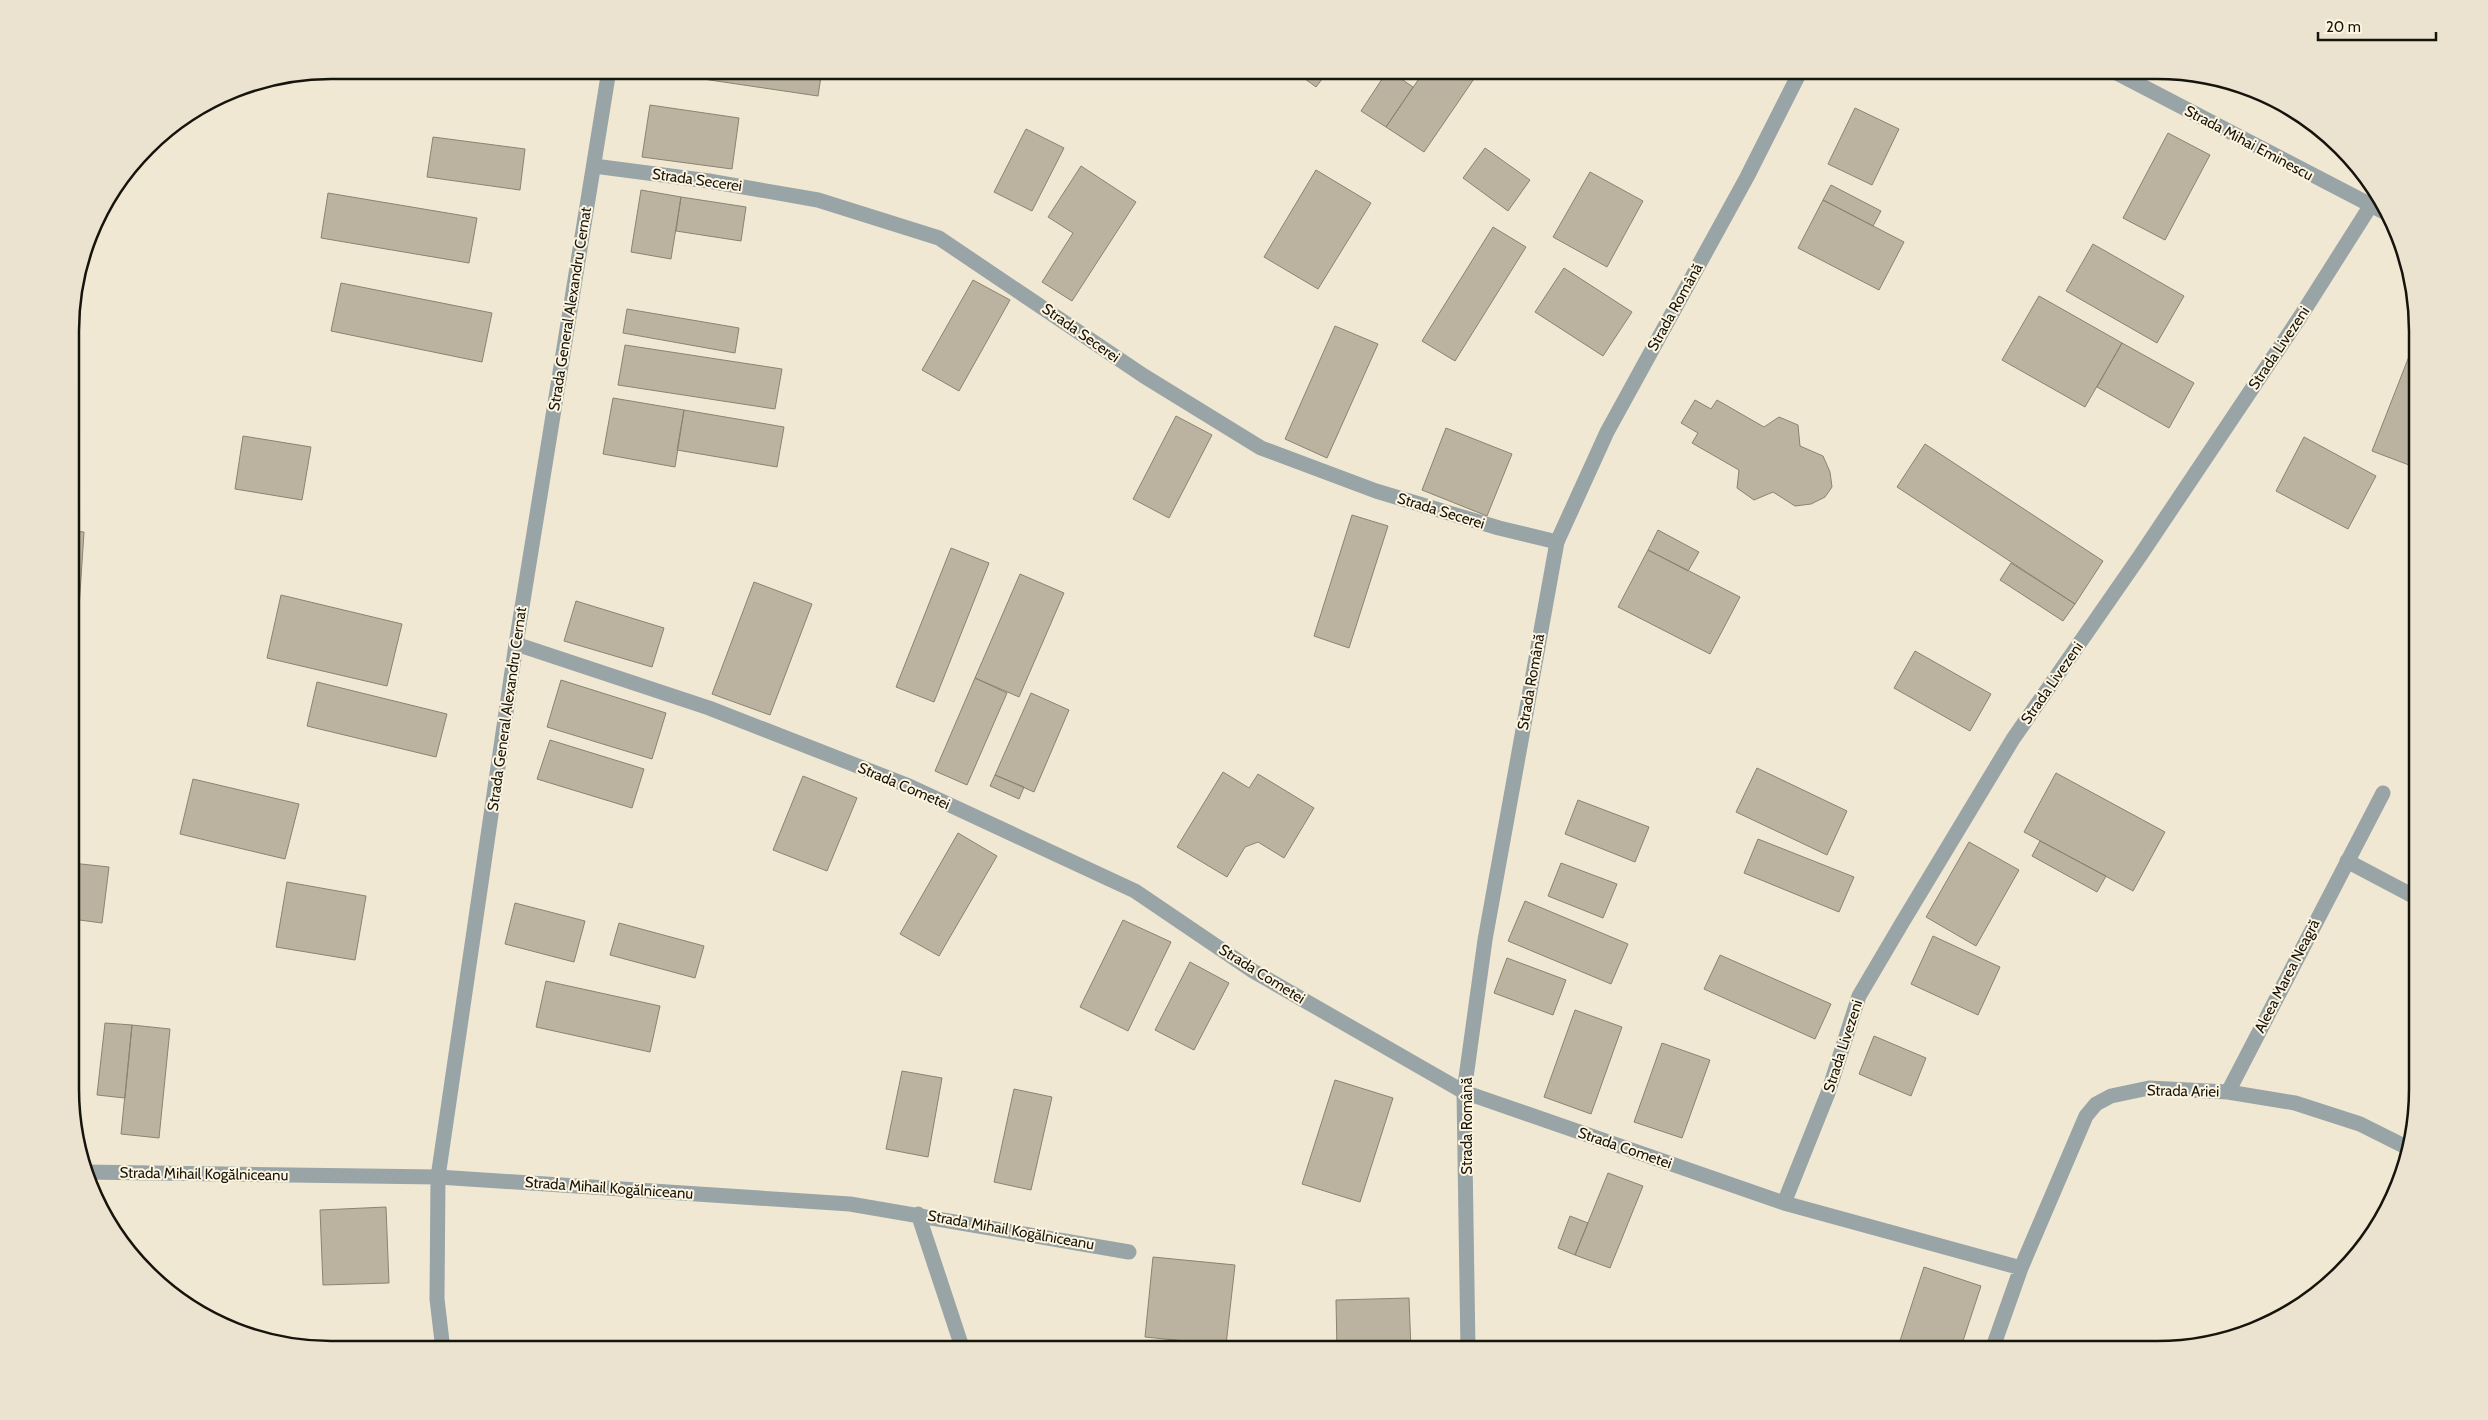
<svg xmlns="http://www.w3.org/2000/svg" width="2488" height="1420" viewBox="0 0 2488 1420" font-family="Cabin,sans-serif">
<rect width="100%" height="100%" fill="#f0e8d3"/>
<path fill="#bbb39f" stroke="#8a8370" d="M677 70H822L818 96 676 75Z
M1293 70H1329L1316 87Z
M1388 70 1413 87 1386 127 1361 111Z
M1425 70H1480L1424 152 1386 127Z
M1959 70H1974L1971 76Z
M650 105 739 118 732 169 642 157Z
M1855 108 1899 129 1872 185 1828 164Z
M1026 129 1064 148 1032 211 994 192Z
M2168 133 2210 155 2165 240 2123 218Z
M433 137 525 149 520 190 427 177Z
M1485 148 1530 180 1508 211 1463 178Z
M1081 166 1136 202 1072 301 1042 282 1073 233 1048 217Z
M1316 170 1371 203 1318 289 1264 257Z
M1590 172 1643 201 1607 267 1553 237Z
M1831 185 1881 211 1873 226 1823 200Z
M641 190 681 197 671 259 631 252Z
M328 193 477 218 469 263 321 238Z
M681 197 746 207 741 241 676 231Z
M1823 200 1904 242 1879 290 1798 248Z
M1493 227 1526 247 1455 361 1422 341Z
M2093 244 2184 296 2157 343 2066 291Z
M1564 268 1632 312 1603 356 1535 312Z
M973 280 1010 300 959 391 922 370Z
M341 283 492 313 482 362 331 331Z
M2039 296 2122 343 2085 407 2002 360Z
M627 309 739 328 735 353 623 333Z
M1335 326 1378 344 1327 458 1285 439Z
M2417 336V443L2409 465 2372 451Z
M2122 343 2194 383 2169 428 2097 387Z
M625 345 782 369 775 409 618 385Z
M613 398 684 410 675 467 603 454Z
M1695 400 1711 409 1717 400 1764 427 1779 417 1798 425 1800 446 1823 456 1830 472 1832 487 1825 497 1811 504 1795 506 1773 492 1754 500 1737 488 1739 470 1692 443 1698 433 1681 423Z
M684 410 784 427 777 467 677 450Z
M1176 416 1212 435 1169 518 1133 499Z
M1446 428 1512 454 1487 516 1422 490Z
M243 436 311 447 302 500 235 489Z
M2304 437 2376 476 2348 529 2276 491Z
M1925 444 2103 561 2075 604 1897 487Z
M1352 515 1388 526 1349 648 1314 636Z
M1658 530 1699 552 1688 571 1648 550Z
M72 531 84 532 78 624 72 623Z
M951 548 989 563 934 702 896 687Z
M1648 550 1740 597 1710 654 1618 607Z
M2011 563 2075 604 2063 621 2000 580Z
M1020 574 1064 593 1019 697 975 678Z
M754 582 812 604 770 715 712 694Z
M281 595 402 624 387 686 267 658Z
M576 601 664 628 652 667 564 641Z
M1915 651 1991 694 1970 731 1894 688Z
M975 678 1007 693 967 785 935 771Z
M561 680 666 713 652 759 547 727Z
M317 682 447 714 436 757 307 726Z
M1031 693 1069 710 1034 792 995 775Z
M550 740 644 769 632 808 537 779Z
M1757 768 1847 811 1827 855 1736 812Z
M1223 772 1249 788 1258 774 1314 808 1284 858 1258 842 1245 847 1227 877 1177 847Z
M2056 773 2165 832 2133 891 2024 832Z
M995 775 1024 787 1019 799 990 786Z
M803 776 857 798 827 871 773 850Z
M193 779 299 804 285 859 180 834Z
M1578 800 1649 827 1635 862 1565 834Z
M958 833 997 856 939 956 900 934Z
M1758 839 1854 877 1839 912 1744 873Z
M2040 841 2106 876 2097 892 2032 856Z
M1969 842 2019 870 1976 946 1926 917Z
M72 863 109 867 102 923 72 919Z
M1561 863 1617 884 1603 918 1548 896Z
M287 882 366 896 355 960 276 947Z
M1525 901 1628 944 1611 984 1508 941Z
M515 903 585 921 574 962 505 944Z
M1123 920 1171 942 1128 1031 1080 1007Z
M619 923 704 946 695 978 610 955Z
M1933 936 2000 967 1978 1015 1911 984Z
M1720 955 1831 1004 1815 1039 1704 989Z
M1507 958 1566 980 1553 1015 1494 993Z
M1190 962 1229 983 1194 1050 1155 1030Z
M546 981 660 1006 650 1052 536 1027Z
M1575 1010 1622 1027 1591 1114 1544 1097Z
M105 1023 132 1025 125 1098 97 1095Z
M72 1025H79L72 1100Z
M132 1025 170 1029 159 1138 121 1134Z
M1874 1036 1926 1058 1911 1096 1859 1074Z
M1662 1043 1710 1060 1682 1138 1634 1122Z
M902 1071 942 1078 928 1157 886 1149Z
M1335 1080 1393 1098 1360 1202 1302 1184Z
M1014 1089 1052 1097 1031 1190 994 1182Z
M1608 1173 1643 1186 1610 1268 1575 1255Z
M386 1207 389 1283 323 1285 320 1210Z
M1570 1216 1588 1223 1575 1255 1558 1248Z
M1153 1257 1235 1265 1226 1345 1145 1337Z
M1924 1267 1981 1286 1960 1350H1897Z
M1409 1298 1411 1350H1337L1336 1300Z"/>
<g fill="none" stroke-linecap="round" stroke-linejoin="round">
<path stroke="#99a4a7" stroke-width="15" d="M594 166 709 181 818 200 939 238 1144 376 1261 448 1376 491 1499 528 1557 542
M516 644 709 708 909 786 1135 891 1253 971 1464 1092 1784 1203 2021 1268
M2347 861 2417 898
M2228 1092 2383 793
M438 1177 850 1204 1129 1252
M1784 1203 1828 1093 1859 996 1902 923 2013 739 2140 556 2300 317 2378 194
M918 1214 963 1350
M1992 1350 2021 1268 2086 1116 2096 1104 2111 1096 2149 1088 2228 1092 2295 1103 2360 1124 2410 1149"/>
<path stroke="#99a4a7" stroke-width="15" d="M2111 70 2388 214
M84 1172 438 1177
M443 1350 437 1299 438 1177 516 644 609 70
M1468 1350 1464 1092 1485 940 1557 542 1607 432 1747 177 1801 70"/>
</g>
<g text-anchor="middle" stroke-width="4" stroke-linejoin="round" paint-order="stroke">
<g font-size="15" fill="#17140d" stroke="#fdf5e0">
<text transform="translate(2249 143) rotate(28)" y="5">Strada Mihai Eminescu</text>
<text transform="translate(697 180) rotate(8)" y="5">Strada Secerei</text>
<text transform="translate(1675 307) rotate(-61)" y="5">Strada Română</text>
<text transform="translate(570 309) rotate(-81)" y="5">Strada General Alexandru Cernat</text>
<text transform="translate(1081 333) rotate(35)" y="5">Strada Secerei</text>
<text transform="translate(2279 348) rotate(-56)" y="5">Strada Livezeni</text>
<text transform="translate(1441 511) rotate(17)" y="5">Strada Secerei</text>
<text transform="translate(1531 682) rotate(-80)" y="5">Strada Română</text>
<text transform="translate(2052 683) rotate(-55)" y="5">Strada Livezeni</text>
<text transform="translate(507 709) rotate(-82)" y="5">Strada General Alexandru Cernat</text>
<text transform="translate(904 786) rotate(23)" y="5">Strada Cometei</text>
<text transform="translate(1262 974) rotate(32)" y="5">Strada Cometei</text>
<text transform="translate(2287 976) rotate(-63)" y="5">Aleea Marea Neagră</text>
<text transform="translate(1843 1046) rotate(-72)" y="5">Strada Livezeni</text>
<text transform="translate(2183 1091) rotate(1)" y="5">Strada Ariei</text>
<text transform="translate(1467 1126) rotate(-90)" y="5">Strada Română</text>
<text transform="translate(1625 1148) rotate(19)" y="5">Strada Cometei</text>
<text transform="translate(204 1174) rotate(1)" y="5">Strada Mihail Kogălniceanu</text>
<text transform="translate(609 1188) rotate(4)" y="5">Strada Mihail Kogălniceanu</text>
<text transform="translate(1011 1230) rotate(10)" y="5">Strada Mihail Kogălniceanu</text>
</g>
</g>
<path d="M0 0H2488V1420H0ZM331 79H2157A252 252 0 0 1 2409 331V1089A252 252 0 0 1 2157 1341H331A252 252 0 0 1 79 1089V331A252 252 0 0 1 331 79Z" fill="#ebe3cf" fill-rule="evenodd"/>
<path fill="none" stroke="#17140d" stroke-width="2.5" d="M331 79H2157A252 252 0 0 1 2409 331V1089A252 252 0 0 1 2157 1341H331A252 252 0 0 1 79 1089V331A252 252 0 0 1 331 79Z"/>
<path d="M2318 32v8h118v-8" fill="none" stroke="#17140d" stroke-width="2.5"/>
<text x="2326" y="32" font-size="15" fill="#17140d" stroke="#fdf5e0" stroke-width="4" paint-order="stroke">20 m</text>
</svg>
